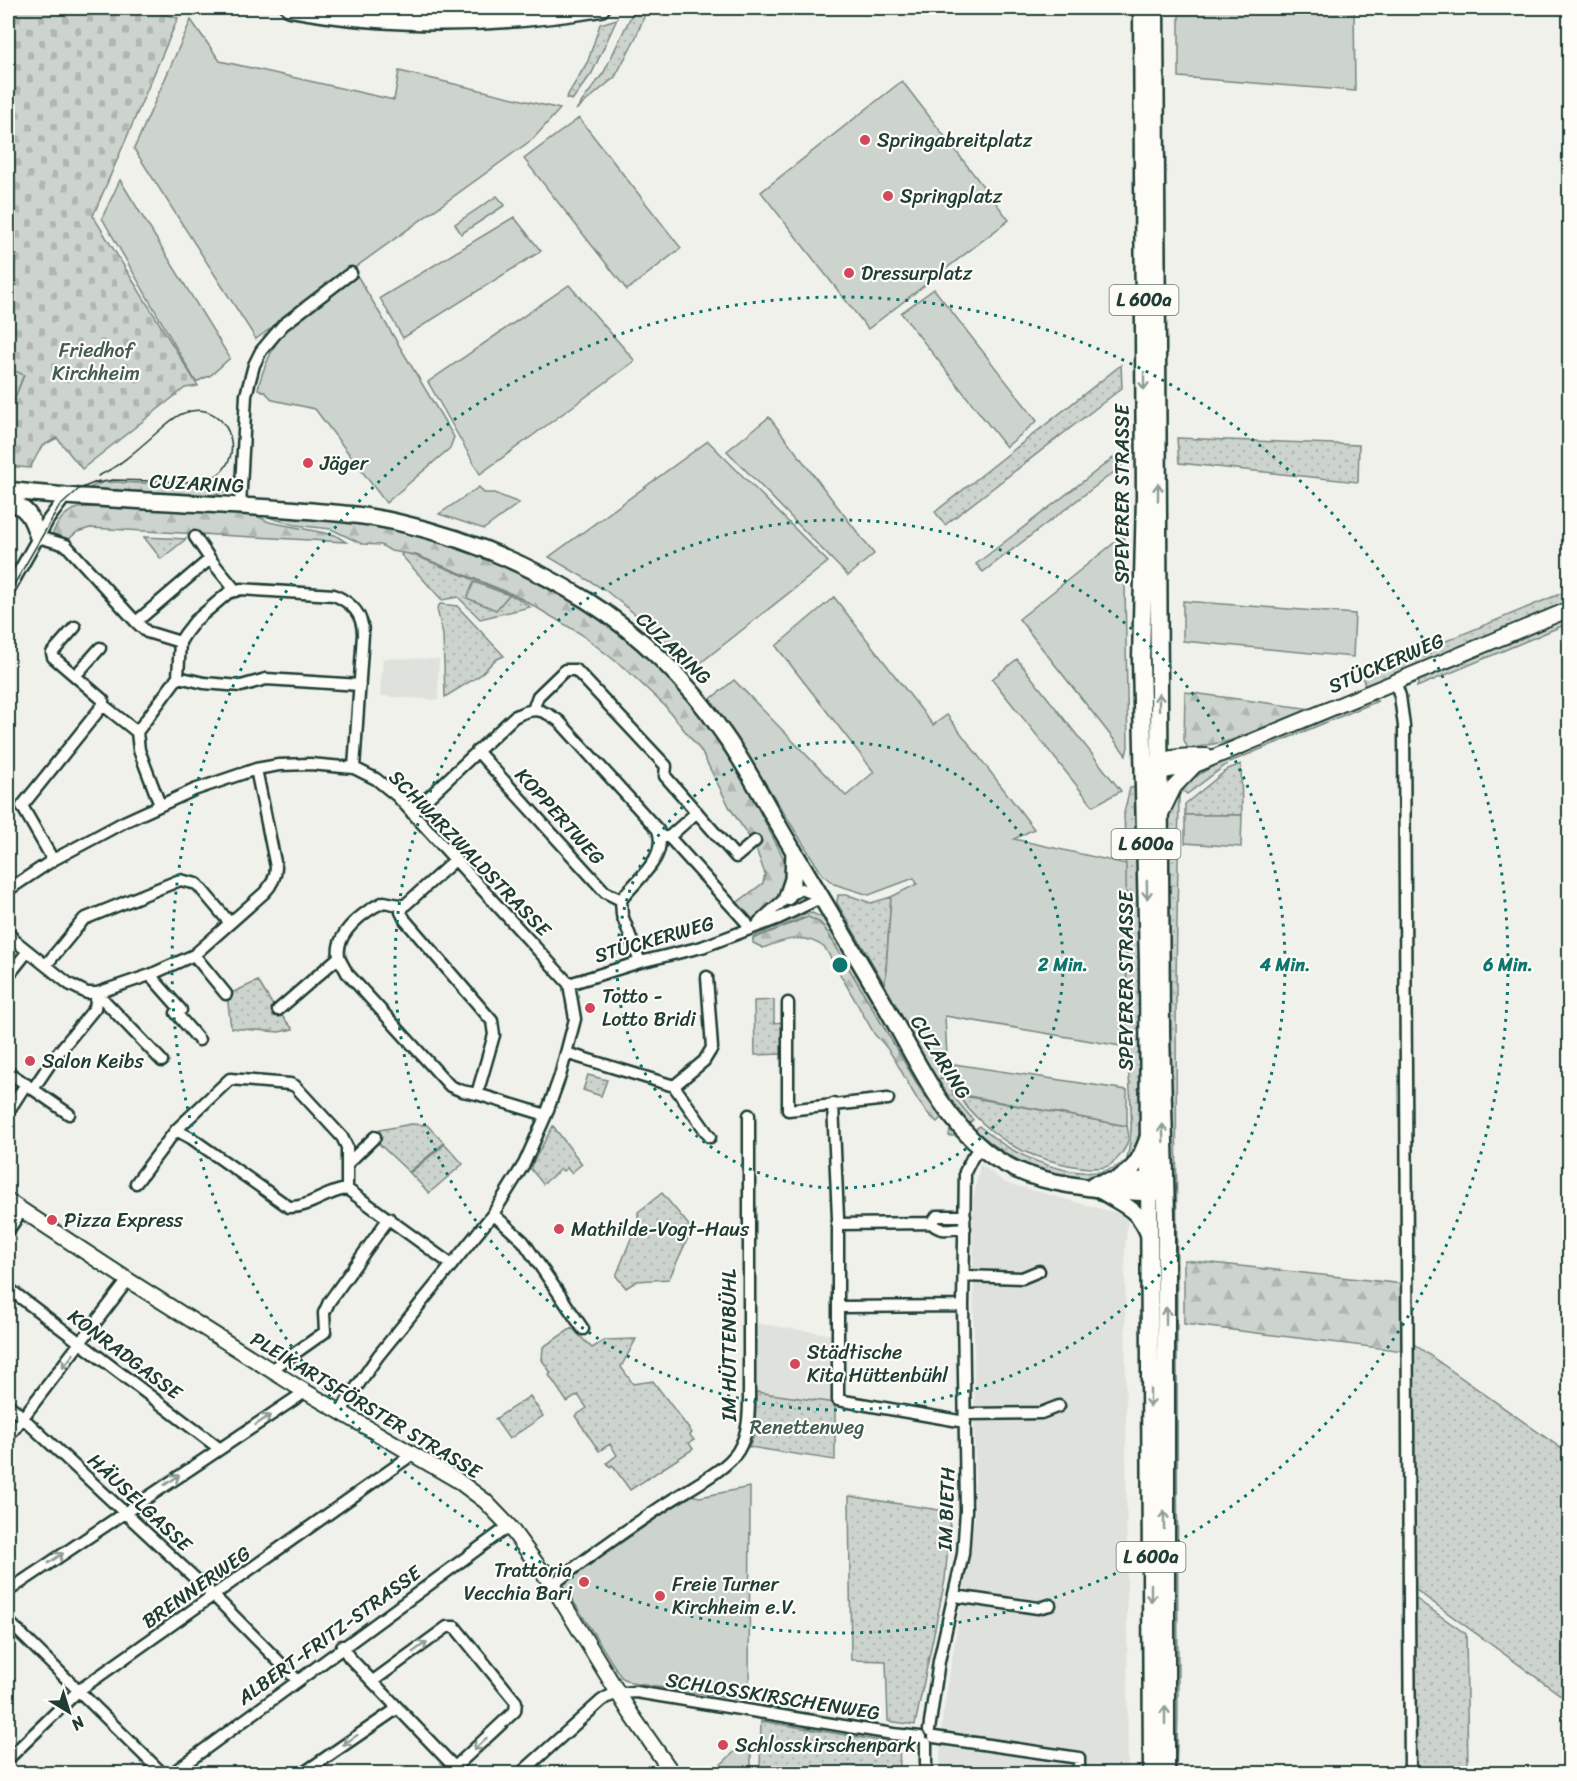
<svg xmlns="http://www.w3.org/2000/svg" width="1577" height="1781" viewBox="0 0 1577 1781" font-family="Sriracha,sans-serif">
<defs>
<pattern id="grass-dots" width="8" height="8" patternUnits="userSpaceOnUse" patternTransform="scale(1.5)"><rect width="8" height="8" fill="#cdd3cd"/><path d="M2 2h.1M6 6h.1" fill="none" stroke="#b0b6b1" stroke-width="1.8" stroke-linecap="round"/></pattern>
<pattern id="forest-firs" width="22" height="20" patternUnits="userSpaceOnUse" patternTransform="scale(1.5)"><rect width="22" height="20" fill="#cdd3cd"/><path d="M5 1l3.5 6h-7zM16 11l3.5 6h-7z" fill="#b0b6b1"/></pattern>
<pattern id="cemetery-stones" width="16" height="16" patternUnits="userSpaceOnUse" patternTransform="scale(1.5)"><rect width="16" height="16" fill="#cdd3cd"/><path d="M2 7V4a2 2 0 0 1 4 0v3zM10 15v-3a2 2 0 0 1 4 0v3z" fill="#b0b6b1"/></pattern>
</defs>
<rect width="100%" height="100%" fill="#f0f1eb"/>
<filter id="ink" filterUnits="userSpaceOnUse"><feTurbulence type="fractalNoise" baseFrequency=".0167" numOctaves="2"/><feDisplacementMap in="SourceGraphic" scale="12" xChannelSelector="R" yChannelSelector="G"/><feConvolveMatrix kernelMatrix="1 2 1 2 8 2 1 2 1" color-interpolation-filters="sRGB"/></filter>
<g filter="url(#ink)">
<path fill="#dfe2dc" d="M383 658 439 659 438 700 380 696Z
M980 1164 1006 1183 1128 1216 1125 1250 1128 1773 939 1774 942 1721 975 1516 973 1201Z
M755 1323 834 1335 835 1403 756 1392Z"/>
<path fill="url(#grass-dots)" stroke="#768880" stroke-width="1.5" d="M632 14H645L636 37 615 77 576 110 604 72Z
M617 19 592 73 572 100 566 98 588 61 600 24Z
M1121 365 1122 388 945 525 935 512Z
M8 368 24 374 8 416Z
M1177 438 1359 445 1358 482 1179 463Z
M218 479 223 484 233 485 226 491 213 495 91 489V487L104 482H114L200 485Z
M144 537 186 539 161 559Z
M404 551 516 597 530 607 480 619 458 597 442 600 401 555Z
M1569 590V602L1365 686 1362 676Z
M440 604 457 606 504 656 495 660 479 676 445 697 443 635 437 609Z
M1569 615V623L1417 687 1419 680 1428 673Z
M1366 700 1378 701 1230 762 1187 794 1182 790 1188 781 1228 757Z
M1241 764 1242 815H1185V804L1228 769Z
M1138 787 1141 988 1139 1018 1140 1142 1133 1164 1127 1159C1136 1120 1128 1083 1127 1044 1126 967 1127 890 1124 813L1130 788Z
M1176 792 1179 798 1176 981 1178 1714 1176 1773H1174L1167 895 1168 811Z
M838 895H848L871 903 891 897 885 985 837 903Z
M812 913 825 919 830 925 887 1023 961 1134 958 1136H949L950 1129 922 1092 823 926 819 922 802 918 753 939V937L802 915Z
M258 981 272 1004 293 1029 279 1032 231 1028 227 995Z
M774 1000V1023L783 1022V1054L755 1055 754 1001Z
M588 1075 607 1080 601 1096 583 1090Z
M948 1078 954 1097 973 1120 968 1124 949 1101 936 1080Z
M958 1095 1127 1126C1128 1130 1129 1136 1128 1140 1126 1150 1115 1164 1105 1167 1083 1172 1035 1158 1015 1147 994 1135 971 1115 958 1095Z
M411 1124 427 1125 444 1143 409 1172 375 1140 380 1130Z
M553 1126 582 1164 571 1173 567 1168 563 1171 561 1169 543 1184 530 1168Z
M979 1126C989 1134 999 1142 1009 1148 1038 1165 1094 1185 1124 1162L1128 1169C1078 1196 1014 1164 975 1130Z
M445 1144 463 1164 429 1193 410 1173Z
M662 1193 692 1229 669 1279 637 1281 626 1288 616 1276 638 1221V1212Z
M572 1328 592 1348 605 1340 636 1339 621 1367 633 1384 653 1381 692 1433 690 1435 694 1440 689 1443 693 1449 630 1490 612 1465 610 1467 607 1463 617 1455 610 1444 599 1451 575 1416 587 1408 578 1395 567 1402 549 1375 551 1373 542 1360 543 1347Z
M1411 1342 1569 1454V1701L1412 1587Z
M756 1392 835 1403V1460L749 1447 755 1433Z
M530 1396 543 1416 509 1439 495 1419Z
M849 1496 951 1512 945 1580 915 1725 888 1721 886 1661 851 1660Z
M1412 1596 1466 1634 1468 1773H1416Z
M761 1721 899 1744 900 1769 913 1770V1773H760Z"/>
<path fill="url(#forest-firs)" stroke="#768880" stroke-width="1.5" d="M85 507 253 514 269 522 335 535 346 542 90 528 77 532 68 540 51 536C59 520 65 509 85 507Z
M269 515 368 523 439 538 549 584 607 622 649 657 700 714 731 756 785 861 788 869 787 878 779 900 750 926 734 905 763 883 765 874 755 846 730 808 701 751 665 706 628 671 581 634 517 596 416 555 391 551 381 545 362 544 331 529 295 525 271 518Z
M1185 692 1312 709 1229 741 1188 749 1184 740Z
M808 917 819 922 828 933 922 1092 941 1118 937 1122C910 1101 902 1059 875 1035L825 948C804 932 786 939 763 948L753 943V939Z
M1184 1260 1404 1284V1351L1184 1324Z"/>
<path fill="url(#cemetery-stones)" stroke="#768880" stroke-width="1.5" d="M8 8H139L178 18 93 216 198 386 185 388 82 469 57 438 42 446 30 468 8 466V416L24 375 8 368Z"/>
<path fill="#cdd3cd" stroke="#768880" stroke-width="1.5" d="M1179 8H1354L1355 91 1179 77Z
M191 20 220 61 394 100 399 71 560 109 533 139 256 339 134 149Z
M902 81 1009 220 868 329 761 192Z
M579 118 681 248 627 290 524 159Z
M120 180 230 358 211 375 196 382 102 218Z
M497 196 505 205 461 234 455 224Z
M514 217 541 251 403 338 380 298Z
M358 277 454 437 450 448 386 503 315 409 273 400 265 392 258 389C262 370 275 340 289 326 304 310 335 292 353 278Z
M569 285 635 361 480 474 428 382Z
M934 289 1037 421 1006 447 901 313Z
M769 417 874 554 848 576 727 451Z
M708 441 828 562 694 668 646 623 605 590 549 557Z
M1121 452 1122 466 983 572 976 564Z
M479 487 484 493H494L519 503 484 529 439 514Z
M1124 535 1128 747 1126 755 1019 619Z
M474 582 509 595 496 610 467 598Z
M834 597 933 725 947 715 1034 829 1014 839 1126 864 1127 1047 945 1016 948 1078 936 1080 885 985 891 897 917 884 914 878 869 895 834 884 822 874 769 789 707 702 734 680 846 796 874 772 776 646Z
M1183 601 1355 614 1353 657 1183 641Z
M1017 659 1121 791 1093 806 992 679Z
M1185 815H1242L1241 847 1185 843Z
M954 1064 1127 1090V1126L958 1094Z
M750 1487 749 1701 631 1683 621 1677 563 1585 565 1581 691 1495 700 1497Z
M742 1745 751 1755V1773H724L718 1767Z"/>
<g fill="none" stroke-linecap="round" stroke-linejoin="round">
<g stroke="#1f3d34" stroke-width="15">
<path id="minor" d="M240 506 246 395 254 365 261 351 283 325 351 273
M38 537 66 545 136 622 147 632 180 642
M195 537 210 559
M8 591 48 520 66 496
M136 622 210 559 236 591
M75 627 52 653 53 657 103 700V705L137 732
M75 676 100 648
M178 677 204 683 241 686 266 679 360 685
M1395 681 1400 696 1404 726 1410 1774
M533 710 538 696 565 670H576L666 766 665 776 736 857 755 841
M477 751 605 892 621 900
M160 805 139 750 137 732 178 677 180 642 185 634 195 621 228 593 241 589 334 595C352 603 363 614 363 634L354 768
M412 813 514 717C533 707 541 708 559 721L658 830C668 859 636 879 621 900L622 915 640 962
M662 837H669L697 812
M669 837 746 922 749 929
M53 860 22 806 103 705
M455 860 404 906 384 902C366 910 335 932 339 956 340 962 345 968 347 973L450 1086 462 1091 477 1094 546 1115
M8 890 53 860 124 822 194 790 256 769 279 765 310 764 354 768 376 779 397 796 569 984 575 1019 560 1076 546 1115 524 1164 493 1214 378 1356 347 1401 341 1413
M404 906 401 912 405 920 492 1021 494 1035 477 1094
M759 922 787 897 801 889 820 896
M8 932 14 940 69 984 87 993H97L150 975 194 955 264 893C271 886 276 877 276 867L256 769
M194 955 226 994
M46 965 84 919 180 880 197 884 229 922
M150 975 181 1010 176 1013 199 1040
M8 976 28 951
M569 984 640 962 702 947 779 918 822 897
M788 1003V1110L888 1099
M278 1010 339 957
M566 1053 674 1086 704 1061 712 1048 707 977
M8 1072 69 1114
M674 1086 710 1137
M33 1089 54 1058 95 1008 97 993 162 1061
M833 1104 838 1218V1400L965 1422
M8 1112 26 1084
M176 1130 230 1079 290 1084 295 1086 342 1137 347 1147V1189
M348 1163 375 1137
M136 1183 176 1130 191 1138 289 1207C310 1208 326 1191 347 1189L452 1265
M493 1214 523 1241 583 1329
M932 1223 937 1216H965
M837 1224 932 1223C939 1233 953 1228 965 1228
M8 1231 22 1210
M965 1276 1022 1278 1039 1271
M8 1288 220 1449
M838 1307 963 1306
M271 1370 325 1332 324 1313 329 1302 389 1218
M8 1404 214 1596 297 1680
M965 1414 1041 1413 1059 1406
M8 1437 128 1280
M552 1585C588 1557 626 1530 664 1505 684 1491 726 1471 738 1451 748 1434 749 1417 749 1398V1115
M8 1591 305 1392
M955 1596 1038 1608 1050 1605
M8 1621 163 1774
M342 1646 349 1657 461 1774
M373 1681 447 1627H455L516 1702 515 1711 455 1767
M929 1730 939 1661 963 1554 966 1511 963 1306 965 1172 972 1158 980 1147
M934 1737 1079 1758V1774
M8 1759 78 1691 413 1454
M171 1774 509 1526
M302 1774 398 1708
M520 1774 601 1701C611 1693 623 1693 636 1692L893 1734 920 1737
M926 1774V1743"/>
</g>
<g stroke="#1f3d34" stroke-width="18">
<path id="tertiary" d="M1153 764C1169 756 1189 756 1207 756
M1151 771 1160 772 1195 765 1570 609
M1161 814 1174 787 1195 765
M8 1201 128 1280 296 1386 457 1480 485 1501 509 1526 552 1585 631 1714 673 1774"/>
</g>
<g stroke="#1f3d34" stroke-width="20">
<path id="secondary" d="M8 490C27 493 46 494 66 496 139 501 213 504 287 509 323 512 361 514 396 522 463 537 528 564 586 600 639 633 688 681 723 733 747 766 766 805 787 840 820 895 853 950 885 1005 913 1053 940 1115 984 1150 1019 1179 1064 1185 1108 1190 1125 1191 1143 1194 1160 1192
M8 499C28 510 31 515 38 537
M787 897 793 879 794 851
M1116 1180C1137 1168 1140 1159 1148 1138
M1094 1184C1114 1180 1140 1175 1158 1187
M1103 1192C1125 1206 1139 1209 1149 1235"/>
</g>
<g stroke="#1f3d34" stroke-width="21">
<path id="primary" d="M290 8C393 27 498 25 601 8
M1142 8 1145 496 1141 660 1148 962 1152 1774
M1155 8 1161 1033 1166 1214V1774"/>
</g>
<use href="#minor" stroke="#fdfcf7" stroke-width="10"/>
<use href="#tertiary" stroke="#fdfcf7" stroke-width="14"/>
<use href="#secondary" stroke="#fdfcf7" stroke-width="15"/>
<use href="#primary" stroke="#fdfcf7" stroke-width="16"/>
<path stroke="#1f3d34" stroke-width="1.5" d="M91 484 113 480 196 482C255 476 233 395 184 413 175 416 168 423 161 429 141 446 122 465 98 476
M8 595 59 507 79 489 99 481"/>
</g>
<defs><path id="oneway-shaft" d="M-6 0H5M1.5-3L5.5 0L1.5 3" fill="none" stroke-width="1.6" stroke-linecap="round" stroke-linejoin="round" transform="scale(1.5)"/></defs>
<g stroke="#8e9c96">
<use href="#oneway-shaft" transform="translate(1144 381) rotate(90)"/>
<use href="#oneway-shaft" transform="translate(1158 492) rotate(-90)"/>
<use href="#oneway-shaft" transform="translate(1159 702) rotate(-90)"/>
<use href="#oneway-shaft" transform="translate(1147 890) rotate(89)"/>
<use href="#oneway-shaft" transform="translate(1163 1133) rotate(-92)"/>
<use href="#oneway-shaft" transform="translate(1166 1316) rotate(-90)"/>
<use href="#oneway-shaft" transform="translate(68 1361) rotate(128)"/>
<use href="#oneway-shaft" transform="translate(1150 1398) rotate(90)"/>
<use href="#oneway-shaft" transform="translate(263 1420) rotate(-34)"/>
<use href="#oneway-shaft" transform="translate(172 1480) rotate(-33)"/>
<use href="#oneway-shaft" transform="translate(1164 1520) rotate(-90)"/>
<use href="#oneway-shaft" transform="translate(56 1558) rotate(-34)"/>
<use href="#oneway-shaft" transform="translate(1151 1593) rotate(90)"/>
<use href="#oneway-shaft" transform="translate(420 1647) rotate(-36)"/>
<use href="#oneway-shaft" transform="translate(1165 1715) rotate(-90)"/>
<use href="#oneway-shaft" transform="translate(350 1740) rotate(146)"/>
<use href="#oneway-shaft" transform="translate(480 1744) rotate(137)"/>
</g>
</g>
<g fill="none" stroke="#0f766e" stroke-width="3" stroke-dasharray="3 6">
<circle cx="840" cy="965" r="223"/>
<circle cx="840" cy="965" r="445"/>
<circle cx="840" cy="965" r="668"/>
</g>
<g fill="#d1495b" stroke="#fdfcf7" stroke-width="2">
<circle cx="865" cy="140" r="6"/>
<circle cx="888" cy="196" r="6"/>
<circle cx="849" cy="273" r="6"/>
<circle cx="308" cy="463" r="6"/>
<circle cx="590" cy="1008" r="6"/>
<circle cx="30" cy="1061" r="6"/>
<circle cx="52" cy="1220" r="6"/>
<circle cx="559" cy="1229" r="6"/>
<circle cx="795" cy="1364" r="6"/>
<circle cx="584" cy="1582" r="6"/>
<circle cx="660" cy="1596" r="6"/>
<circle cx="723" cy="1745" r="6"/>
</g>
<g text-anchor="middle" stroke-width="4.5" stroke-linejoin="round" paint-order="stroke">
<g fill="#fdfcf7" stroke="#62766e" stroke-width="1.5">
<rect x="1109.5" y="285" width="69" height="30" rx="4.5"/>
<rect x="1111.5" y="829" width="69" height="30" rx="4.5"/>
<rect x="1116.5" y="1542" width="69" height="30" rx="4.5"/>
</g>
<g font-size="18" font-weight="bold" fill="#1f3d34">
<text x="1144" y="306">L 600a</text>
<text x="1146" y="850">L 600a</text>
<text x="1151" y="1563">L 600a</text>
</g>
<g font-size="20" fill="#1f3d34" stroke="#fdfcf7" text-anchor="start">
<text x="877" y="147">Springabreitplatz</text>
<text x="900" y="203">Springplatz</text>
<text x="861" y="280">Dressurplatz</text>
<text x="320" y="470">Jäger</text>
<text x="602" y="1003">Totto -<tspan x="602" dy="23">Lotto Bridi</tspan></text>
<text x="42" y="1068">Salon Keibs</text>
<text x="64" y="1227">Pizza Express</text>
<text x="571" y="1236">Mathilde-Vogt-Haus</text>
<text x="807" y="1359">Städtische<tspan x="807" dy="23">Kita Hüttenbühl</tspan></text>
<text x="572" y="1577" text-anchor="end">Trattoria<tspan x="572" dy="23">Vecchia Bari</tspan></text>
<text x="672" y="1591">Freie Turner<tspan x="672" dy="23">Kirchheim e.V.</tspan></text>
<text x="735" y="1752">Schlosskirschenpark</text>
</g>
<g font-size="20" fill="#425b53" stroke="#fdfcf7">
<text x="96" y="357">Friedhof<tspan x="96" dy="23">Kirchheim</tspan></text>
<text x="807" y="1434">Renettenweg</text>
</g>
<g font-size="20" fill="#1f3d34" stroke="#fdfcf7">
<text transform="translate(197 483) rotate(3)" y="7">CUZARING</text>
<text transform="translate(1122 494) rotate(-90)" y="7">SPEYERER STRASSE</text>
<text transform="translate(674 648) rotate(44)" y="7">CUZARING</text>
<text transform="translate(1386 663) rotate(-23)" y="7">STÜCKERWEG</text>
<text transform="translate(560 816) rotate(48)" y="7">KOPPERTWEG</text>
<text transform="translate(470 853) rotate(46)" y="7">SCHWARZWALDSTRASSE</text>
<text transform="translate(654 939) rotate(-16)" y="7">STÜCKERWEG</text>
<text transform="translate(1126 981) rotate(-90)" y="7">SPEYERER STRASSE</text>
<text transform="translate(941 1057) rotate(58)" y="7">CUZARING</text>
<text transform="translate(729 1345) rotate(-90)" y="7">IM HÜTTENBÜHL</text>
<text transform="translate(125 1354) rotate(37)" y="7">KONRADGASSE</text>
<text transform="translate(366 1405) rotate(31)" y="7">PLEIKARTSFÖRSTER STRASSE</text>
<text transform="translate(140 1502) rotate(43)" y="7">HÄUSELGASSE</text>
<text transform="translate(946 1509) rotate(-88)" y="7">IM BIETH</text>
<text transform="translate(196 1587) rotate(-35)" y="7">BRENNERWEG</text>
<text transform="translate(329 1635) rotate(-36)" y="7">ALBERT-FRITZ-STRASSE</text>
<text transform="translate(773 1696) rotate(9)" y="7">SCHLOSSKIRSCHENWEG</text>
</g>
</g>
<circle cx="840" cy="965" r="9" fill="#0f766e" stroke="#fdfcf7" stroke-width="3"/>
<g font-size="18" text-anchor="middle" font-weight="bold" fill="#0f766e" stroke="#fdfcf7" stroke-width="4.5" stroke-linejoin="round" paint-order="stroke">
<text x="1063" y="971">2 Min.</text>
<text x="1285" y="971">4 Min.</text>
<text x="1508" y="971">6 Min.</text>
</g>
<rect width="1577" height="1781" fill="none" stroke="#fdfcf7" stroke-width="30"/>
<rect x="15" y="15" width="1547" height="1751" fill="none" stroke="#1f3d34" stroke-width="2" filter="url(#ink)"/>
<g transform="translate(69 1712) rotate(142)" stroke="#fdfcf7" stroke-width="4.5" paint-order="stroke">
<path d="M0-4.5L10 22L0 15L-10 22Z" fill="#1f3d34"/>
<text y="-9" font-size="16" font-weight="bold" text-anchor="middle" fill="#1f3d34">N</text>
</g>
</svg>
